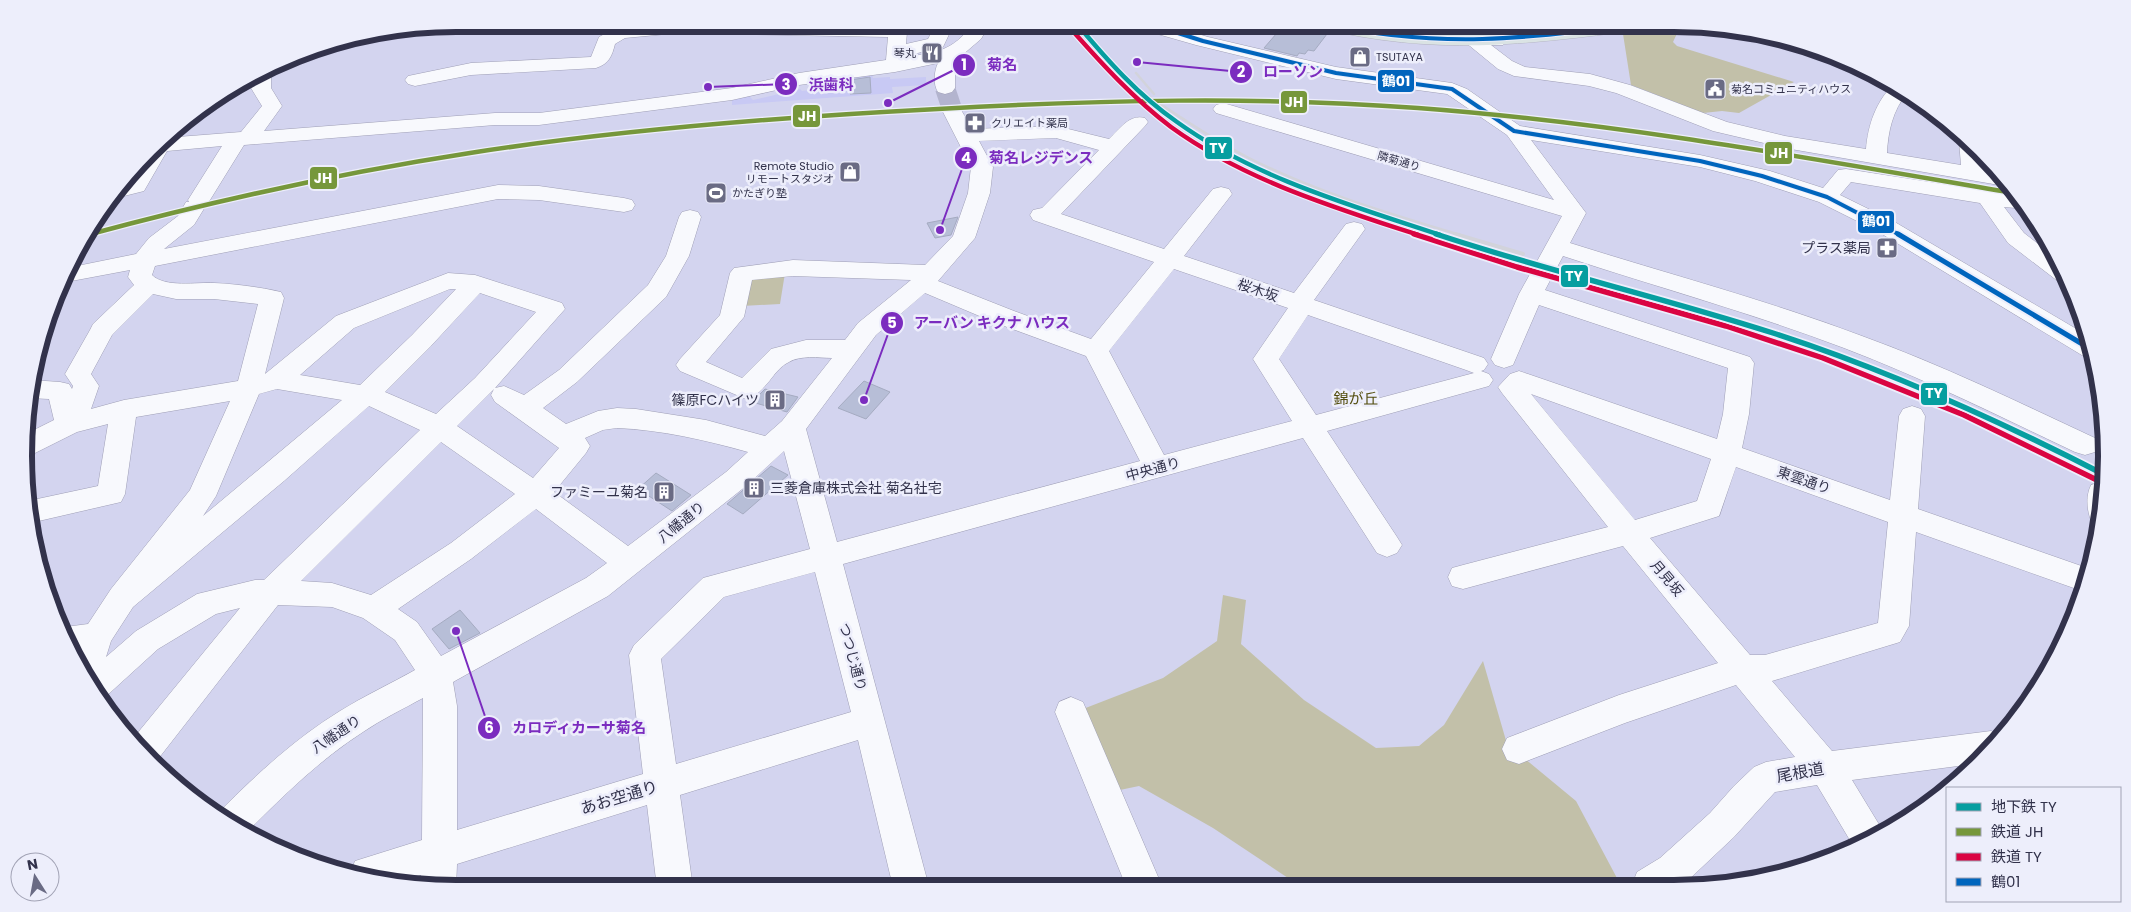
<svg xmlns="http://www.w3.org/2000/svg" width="2131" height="912" viewBox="0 0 2131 912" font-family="Poppins,'Noto Sans JP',sans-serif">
<rect width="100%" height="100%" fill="#d3d4ef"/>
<path fill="#c8c9f4" d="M872 75 873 78 890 77V79L926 77V85L892 87 893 93 732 105V99L749 96 753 100 800 89 802 91 832 87V83L847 81V77Z"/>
<path fill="#c2c0a9" d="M1681 25 1673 42 1677 46 1794 82 1739 113 1722 111 1703 113 1631 85 1623 34Z
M785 273 780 304 742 306 749 277Z
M1223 595 1246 600 1241 644 1304 700 1376 748 1419 746 1444 725 1483 661 1507 744 1576 801 1618 880 1617 885 1300 886 1213 828 1139 786 1115 791 1083 709 1163 678 1217 641Z"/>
<path fill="#b7bed7" stroke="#a5abc1" d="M1283 26 1287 30 1300 32 1308 29 1327 34 1314 51 1308 50 1305 54 1299 53 1297 56 1264 48Z
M870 77 871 93 850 94V80Z
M958 217 951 235 935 238 927 223Z
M864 381 890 392 866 419 838 408Z
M765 389 798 397 787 412 752 402Z
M771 466 788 475 743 514 727 504Z
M656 473 691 495 672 511 638 489Z
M460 610 480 633 449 649 432 629Z"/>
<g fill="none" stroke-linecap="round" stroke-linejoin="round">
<path stroke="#b3b4ce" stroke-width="20" stroke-dasharray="20 10" stroke-linecap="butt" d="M945 88 953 112"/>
<g stroke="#9f9fb6" stroke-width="1">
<path id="minor" d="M456 24H570L565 30 558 32 454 30 446 25Z
M655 24 898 26 905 28 907 32 906 44 928 39 936 24H954L943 47 905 56V57C935 53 954 51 972 24H990L981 39 960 57 955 68V88L952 92 945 94 938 92C933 85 934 71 938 63L895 72 799 85 732 100 539 125H495L244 145 210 200 204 205 205 207 194 225 164 249 498 185 539 186 624 198 632 200 635 205 632 210 624 212 539 200 498 199 155 266 152 275C165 288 197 282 214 283 235 284 260 287 281 292L284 298 265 374 336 316 448 273 475 275 562 303 565 309 495 388 504 386 524 395 559 370 648 285 666 256 679 217 682 212 690 210 698 212 701 217 689 256 666 297 577 382 543 408 566 424 598 411 617 408 636 409 706 420 765 436 782 421 832 358C818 358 801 355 789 362 773 369 767 393 746 399L680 371 676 365 680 359 720 315 730 273 734 268 793 260 925 265 953 236 968 193 971 167 943 112 946 108 953 106 960 108 972 129 1056 126 1109 139C1120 129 1129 114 1145 118L1148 122 1145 126 1061 214 1164 249 1213 189 1221 187 1229 189 1232 194 1184 256 1294 293 1346 224 1354 222 1362 224 1365 229 1314 300 1484 358 1488 364 1484 370 1481 371 1489 374 1493 380 1489 386 1327 431 1397 537 1402 545 1397 553 1387 557 1377 553 1303 438 843 564 929 887H893L858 740 680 795 693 888H657L647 805 457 864 456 888 421 882V875L406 880 351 871 355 861 422 840 423 698C403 709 382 719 363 732 321 759 285 794 250 829L220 813 222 809C258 773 296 738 340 711 364 696 390 684 415 670L395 640 363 618 332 607 278 605 155 763 131 741 240 608 216 614 158 649 102 700 82 672 75 655 76 652H74L65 627 88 624 111 589 190 490 230 401 136 417 125 494 121 502 30 523 28 501 98 486 108 424 77 432 35 453 24 456 26 434 54 420 49 399 29 398 31 380 60 382 69 384 72 389 73 386 65 374 90 330 93 324 134 285 128 277 130 270 66 282 72 267 136 254 149 238 178 216 186 202H189L188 200 222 146 167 151 144 191 124 196 119 194 165 138 241 132 262 106 251 88V76L275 66 278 69 271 77V88L282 106 264 131 495 113H539L732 88 799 73 886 60 888 37 677 33 625 38 615 44C612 56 609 64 596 68L471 75 415 86 408 84 405 80 408 76 471 63 591 57 599 37 614 29ZM1056 138 1099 150 1042 208 1033 210 1030 215 1033 220 1154 262 1091 339 1014 311 938 281 975 238 990 193 993 167 979 141ZM1174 269 1288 308 1253 359 1292 421 1164 455 1109 351ZM793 276 911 280 858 323 845 340H806L771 349 742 378 706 362 744 317 752 280ZM450 289H456L412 335 360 385 300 375 354 328ZM480 293 536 312 475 378 436 414 385 392 430 347ZM925 293 996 323 1086 356 1140 461 837 542 806 429 876 335ZM153 294 176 299H214L258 304 238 381 124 400 91 409 99 386 91 374 112 335ZM1308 315 1466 370 1474 373 1316 415 1279 359ZM277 389 342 400 203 516 216 496 259 394ZM494 389 491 395 495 402 559 448 533 478 457 426ZM369 406 420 430 264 580H255L197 594 136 631 106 657 111 641 133 607 284 481ZM617 428C662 430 705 440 748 452L726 472 628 546 554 492 586 453 590 446 585 438 603 430ZM441 442 515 494 451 543 371 595 332 583 301 581ZM784 451 810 549 703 578 634 645 629 655 643 774 457 830V706L453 682 608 596 746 486ZM536 509 607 563 586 578 441 656 417 622 398 609 471 559ZM815 572 851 712 676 764 661 659 724 597Z
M1141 24H1165L1208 37 1336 67 1452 83 1467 89 1520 126 1700 155 1770 171 1823 188 1838 170 1846 169 2020 196 2028 209 2004 207 2024 233 2059 260 2070 284 2059 282 2008 243 1980 203 1851 182 1840 195 1893 221 2090 337 2095 359 2085 357 1877 231 1819 202 1755 181 1700 167 1531 140 1586 213 1570 243C1668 274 1767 300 1862 336 1942 365 2018 402 2095 438L2099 445 2095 452 2085 455 2075 452C1999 416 1923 378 1844 348 1752 313 1657 287 1563 256L1545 290 1750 357 1754 363 1749 414 1742 448 1890 500 1899 416 1903 409 1912 406 1921 409 1925 416 1918 509 2090 569 2085 592 1916 532 1909 626 1900 642 1772 681 1832 751 1991 731 2002 735 1973 764 1852 780 1883 831 1854 847 1817 785 1775 792 1734 837 1683 885H1632L1637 872 1660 858 1710 813 1734 786 1754 767 1766 762 1795 757 1736 685 1625 723 1519 764 1507 760 1502 749 1507 738 1619 695 1718 663 1623 546 1463 589 1452 586 1448 577 1452 568 1463 565 1608 527 1502 393 1498 387 1510 374 1519 371 1528 374 1717 439 1723 414 1728 368 1539 305 1513 365 1504 368 1495 365 1491 359 1519 294 1562 216 1216 113 1213 109 1216 105 1223 103 1230 105 1554 200 1507 135 1447 94 1336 79 1196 45 1154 33 1143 28ZM1531 394 1711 459 1697 501 1635 520ZM1736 467 1888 522 1878 623 1765 655H1750L1650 538 1719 516Z
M1285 24H1309L1307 28 1300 30 1287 28Z
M1492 24H1510L1502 36 1505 41 1503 45H1491L1512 61 1525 67 1590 74 1630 85 1727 122 1785 136 1866 149C1868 125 1876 101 1894 84L1907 93C1893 110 1888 131 1887 153L1961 165 1959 141 1965 136 1983 155V169L1998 171 2010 184 2005 186 1785 148 1713 131 1616 93 1589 86 1514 76 1498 69 1465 42 1467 38C1477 36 1481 38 1489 44L1484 36Z
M2101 482 2104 483V513L2100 527 2093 525C2087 513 2085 497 2091 485Z
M1071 697 1083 702 1162 886H1126L1055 712 1059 702Z"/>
</g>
<g stroke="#b4b4c4" stroke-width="1">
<path id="major" d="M1318 24C1362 21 1406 35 1450 35 1482 35 1513 33 1545 30 1579 27 1613 22 1647 24L1645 28 1638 30C1525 45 1433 56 1320 28Z"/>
</g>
<use href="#minor" fill="#f8f9fd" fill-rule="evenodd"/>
<use href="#major" fill="#dae3e4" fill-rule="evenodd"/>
<path stroke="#d2d3db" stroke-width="2.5" d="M1136 73 1154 94
M1123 80C1165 106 1205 136 1249 158 1316 192 1388 213 1460 235"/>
<path stroke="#d2d3db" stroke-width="4" d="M1455 234 1523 254"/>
<g stroke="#edeefb" stroke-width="6">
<path id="bus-1-far1" d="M1150 24 1203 41 1336 73 1452 89 1514 131 1700 161 1762 176 1827 197 1900 235
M1327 24C1436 49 1529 39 1638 24"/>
</g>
<g stroke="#edeefb" stroke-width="9">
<path id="bus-1" d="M1898 234 2094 351"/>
</g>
<use href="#bus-1-far1" stroke="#0065bd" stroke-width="4"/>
<use href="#bus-1" stroke="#0065bd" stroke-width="5"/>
<g stroke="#edeefb" stroke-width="7">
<path id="rail-1-far1" d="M87 235C213 201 340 173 470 153 625 129 781 117 938 109 1098 100 1258 96 1418 108 1620 123 1819 160 2019 194"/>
</g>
<g stroke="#edeefb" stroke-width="9">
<path id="rail-1" d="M86 235 91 234"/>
</g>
<g stroke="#edeefb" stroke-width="7">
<path id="rail-2-far1" d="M1071 29C1102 64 1134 99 1171 127 1244 180 1333 207 1418 235"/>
</g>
<g stroke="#edeefb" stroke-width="9">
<path id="rail-2" d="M1414 234 1517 267 1726 326 1823 358 1964 415 2101 482"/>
</g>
<use href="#rail-1-far1" stroke="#76973b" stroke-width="4.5"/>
<use href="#rail-1" stroke="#76973b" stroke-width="5.5"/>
<use href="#rail-2-far1" stroke="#da0442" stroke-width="4.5"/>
<use href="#rail-2" stroke="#da0442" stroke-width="5.5"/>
<g stroke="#edeefb" stroke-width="7">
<path id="metro-1-far1" d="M1077 24C1107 60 1138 95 1177 122 1255 178 1350 205 1440 235"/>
</g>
<g stroke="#edeefb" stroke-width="9">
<path id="metro-1" d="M1436 234C1547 271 1661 297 1773 333 1888 370 1998 420 2105 475"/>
</g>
<use href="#metro-1-far1" stroke="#069ea0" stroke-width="4.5"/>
<use href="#metro-1" stroke="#069ea0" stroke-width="5.5"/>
</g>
<defs>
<g id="restaurant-square" transform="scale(1.125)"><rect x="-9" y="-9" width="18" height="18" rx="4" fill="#6a6b84" stroke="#edeefb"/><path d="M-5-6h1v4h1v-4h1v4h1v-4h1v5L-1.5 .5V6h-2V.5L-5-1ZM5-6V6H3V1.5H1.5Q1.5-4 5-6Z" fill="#fff"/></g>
<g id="shop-square" transform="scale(1.125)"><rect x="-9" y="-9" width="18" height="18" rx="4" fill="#6a6b84" stroke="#edeefb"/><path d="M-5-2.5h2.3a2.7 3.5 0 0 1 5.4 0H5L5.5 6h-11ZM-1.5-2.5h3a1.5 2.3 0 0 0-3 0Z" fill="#fff"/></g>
<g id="civic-square" transform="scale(1.125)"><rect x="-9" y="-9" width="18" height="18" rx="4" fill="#6a6b84" stroke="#edeefb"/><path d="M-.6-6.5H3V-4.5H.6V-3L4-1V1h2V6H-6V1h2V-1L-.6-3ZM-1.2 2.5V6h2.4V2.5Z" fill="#fff"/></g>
<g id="pharmacy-square" transform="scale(1.125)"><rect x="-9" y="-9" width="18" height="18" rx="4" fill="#6a6b84" stroke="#edeefb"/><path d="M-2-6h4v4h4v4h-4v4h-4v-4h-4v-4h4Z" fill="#fff"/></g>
<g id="stadium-square" transform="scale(1.125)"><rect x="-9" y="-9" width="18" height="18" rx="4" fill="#6a6b84" stroke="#edeefb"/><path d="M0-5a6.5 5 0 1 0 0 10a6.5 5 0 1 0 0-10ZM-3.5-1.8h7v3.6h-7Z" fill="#fff"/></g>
<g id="building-square" transform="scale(1.125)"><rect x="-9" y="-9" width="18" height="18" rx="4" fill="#6a6b84" stroke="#edeefb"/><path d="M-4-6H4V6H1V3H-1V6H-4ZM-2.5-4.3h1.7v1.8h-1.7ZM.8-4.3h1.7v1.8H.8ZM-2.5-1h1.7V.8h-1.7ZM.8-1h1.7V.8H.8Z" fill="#fff"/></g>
</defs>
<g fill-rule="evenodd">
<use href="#restaurant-square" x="932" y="53"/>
<use href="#shop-square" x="1360" y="57"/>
<use href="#civic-square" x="1715" y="89"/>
<use href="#pharmacy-square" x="975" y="123"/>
<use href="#shop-square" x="850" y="172"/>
<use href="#stadium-square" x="716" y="193"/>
<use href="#pharmacy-square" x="1887" y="248"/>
<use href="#building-square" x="775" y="400"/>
<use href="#building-square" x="754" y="488"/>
<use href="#building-square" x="664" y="492"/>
</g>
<g text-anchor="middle" stroke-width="5" stroke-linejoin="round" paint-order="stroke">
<g font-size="11" fill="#32324b" stroke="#edeefb" text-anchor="start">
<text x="916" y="57" text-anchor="end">琴丸</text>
<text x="1376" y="61">TSUTAYA</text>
<text x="1731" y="93">菊名コミュニティハウス</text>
<text x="991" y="127">クリエイト薬局</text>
<text x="834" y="170" text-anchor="end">Remote Studio<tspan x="834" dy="13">リモートスタジオ</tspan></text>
<text x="732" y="197">かたぎり塾</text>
</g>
<g font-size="11" fill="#32324b" stroke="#edeefb">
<text transform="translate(1399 161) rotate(16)" y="4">隣菊通り</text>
</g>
<g font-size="14" fill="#32324b" stroke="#edeefb" text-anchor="end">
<text x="1871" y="253">プラス薬局</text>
<text x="759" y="405">篠原FCハイツ</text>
<text x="770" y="493" text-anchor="start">三菱倉庫株式会社 菊名社宅</text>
<text x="648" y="497">ファミーユ菊名</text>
</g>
<g font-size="14" fill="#32324b" stroke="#edeefb">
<text transform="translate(1258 290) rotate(19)" y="5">桜木坂</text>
<text transform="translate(1153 469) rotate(-15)" y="5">中央通り</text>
<text transform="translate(1804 480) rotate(19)" y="5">東雲通り</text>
<text transform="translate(681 522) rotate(-39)" y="5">八幡通り</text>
<text transform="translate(1667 578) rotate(50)" y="5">月見坂</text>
<text transform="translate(853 657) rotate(75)" y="5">つつじ通り</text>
<text transform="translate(336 734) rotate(-34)" y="5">八幡通り</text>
</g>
<g font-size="15" fill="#534d0e" stroke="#edeefb">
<text x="1356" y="404">錦が丘</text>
</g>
<g font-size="16" fill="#32324b" stroke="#edeefb">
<text transform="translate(1800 772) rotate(-10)" y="6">尾根道</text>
<text transform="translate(619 797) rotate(-17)" y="6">あお空通り</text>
</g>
</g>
<path d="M0 0H2131V912H0ZM456 32H1674A424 424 0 0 1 2098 456V456A424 424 0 0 1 1674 880H456A424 424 0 0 1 32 456V456A424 424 0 0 1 456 32Z" fill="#edeefb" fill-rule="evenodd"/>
<path fill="none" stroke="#32324b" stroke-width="6" d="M456 32H1674A424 424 0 0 1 2098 456V456A424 424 0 0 1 1674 880H456A424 424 0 0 1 32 456V456A424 424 0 0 1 456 32Z"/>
<path fill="none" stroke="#7b2cbf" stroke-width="2" d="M888 103L964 65M1137 62L1241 72M708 87L786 84M940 230L966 158M864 400L892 323M456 631L489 728"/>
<g fill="#7b2cbf" stroke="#edeefb" stroke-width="2">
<circle cx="888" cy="103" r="5"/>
<circle cx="1137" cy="62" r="5"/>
<circle cx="708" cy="87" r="5"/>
<circle cx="940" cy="230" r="5"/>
<circle cx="864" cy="400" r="5"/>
<circle cx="456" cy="631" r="5"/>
<circle cx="964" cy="65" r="12"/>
<circle cx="1241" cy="72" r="12"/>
<circle cx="786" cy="84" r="12"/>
<circle cx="966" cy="158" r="12"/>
<circle cx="892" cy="323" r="12"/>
<circle cx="489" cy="728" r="12"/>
</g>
<g font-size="15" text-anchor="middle" font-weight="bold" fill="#fff">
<text x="964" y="70">1</text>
<text x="1241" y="77">2</text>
<text x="786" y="90">3</text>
<text x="966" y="163">4</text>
<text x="892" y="328">5</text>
<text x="489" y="733">6</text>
</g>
<g font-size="15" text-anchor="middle" font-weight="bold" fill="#7b2cbf" stroke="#edeefb" stroke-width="5" stroke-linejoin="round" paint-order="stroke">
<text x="1002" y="70">菊名</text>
<text x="1293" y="77">ローソン</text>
<text x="831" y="90">浜歯科</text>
<text x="1041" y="163">菊名レジデンス</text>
<text x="992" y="328">アーバン キクナ ハウス</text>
<text x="579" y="733">カロディカーサ菊名</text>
</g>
<g stroke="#edeefb" stroke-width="2">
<rect x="1377" y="69" width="38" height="24" rx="5" fill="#0065bd"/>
<rect x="1280" y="90" width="28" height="24" rx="5" fill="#76973b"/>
<rect x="792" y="104" width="29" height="24" rx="5" fill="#76973b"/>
<rect x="1204" y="136" width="29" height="24" rx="5" fill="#069ea0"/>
<rect x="1764" y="141" width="29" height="24" rx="5" fill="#76973b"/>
<rect x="309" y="166" width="29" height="24" rx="5" fill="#76973b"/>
<rect x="1857" y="210" width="38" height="24" rx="5" fill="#0065bd"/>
<rect x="1560" y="264" width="29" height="24" rx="5" fill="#069ea0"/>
<rect x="1920" y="382" width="28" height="24" rx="5" fill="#069ea0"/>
</g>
<g font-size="14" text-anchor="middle" font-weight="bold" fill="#fff">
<text x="1396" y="86">鶴01</text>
<text x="1294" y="107">JH</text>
<text x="807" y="121">JH</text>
<text x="1218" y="153">TY</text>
<text x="1779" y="158">JH</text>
<text x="323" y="183">JH</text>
<text x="1876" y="226">鶴01</text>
<text x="1574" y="281">TY</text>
<text x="1934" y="398">TY</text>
</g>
<rect x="1946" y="787" width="175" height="115" fill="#edeefb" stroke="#a2a3b5"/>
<rect x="1956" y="803" width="25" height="8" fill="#069ea0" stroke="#a2a3b5"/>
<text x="1991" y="812" font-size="15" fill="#32324b">地下鉄 TY</text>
<rect x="1956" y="828" width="25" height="8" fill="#76973b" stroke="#a2a3b5"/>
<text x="1991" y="837" font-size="15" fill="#32324b">鉄道 JH</text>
<rect x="1956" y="853" width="25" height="8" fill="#da0442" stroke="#a2a3b5"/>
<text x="1991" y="862" font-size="15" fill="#32324b">鉄道 TY</text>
<rect x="1956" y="878" width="25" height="8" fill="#0065bd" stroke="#a2a3b5"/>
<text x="1991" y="887" font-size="15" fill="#32324b">鶴01</text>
<g transform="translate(35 877) rotate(349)"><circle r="24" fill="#edeefb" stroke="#a2a3b5"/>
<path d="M0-4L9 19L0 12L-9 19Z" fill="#6a6b84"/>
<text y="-8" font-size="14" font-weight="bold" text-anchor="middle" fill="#32324b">N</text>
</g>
</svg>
